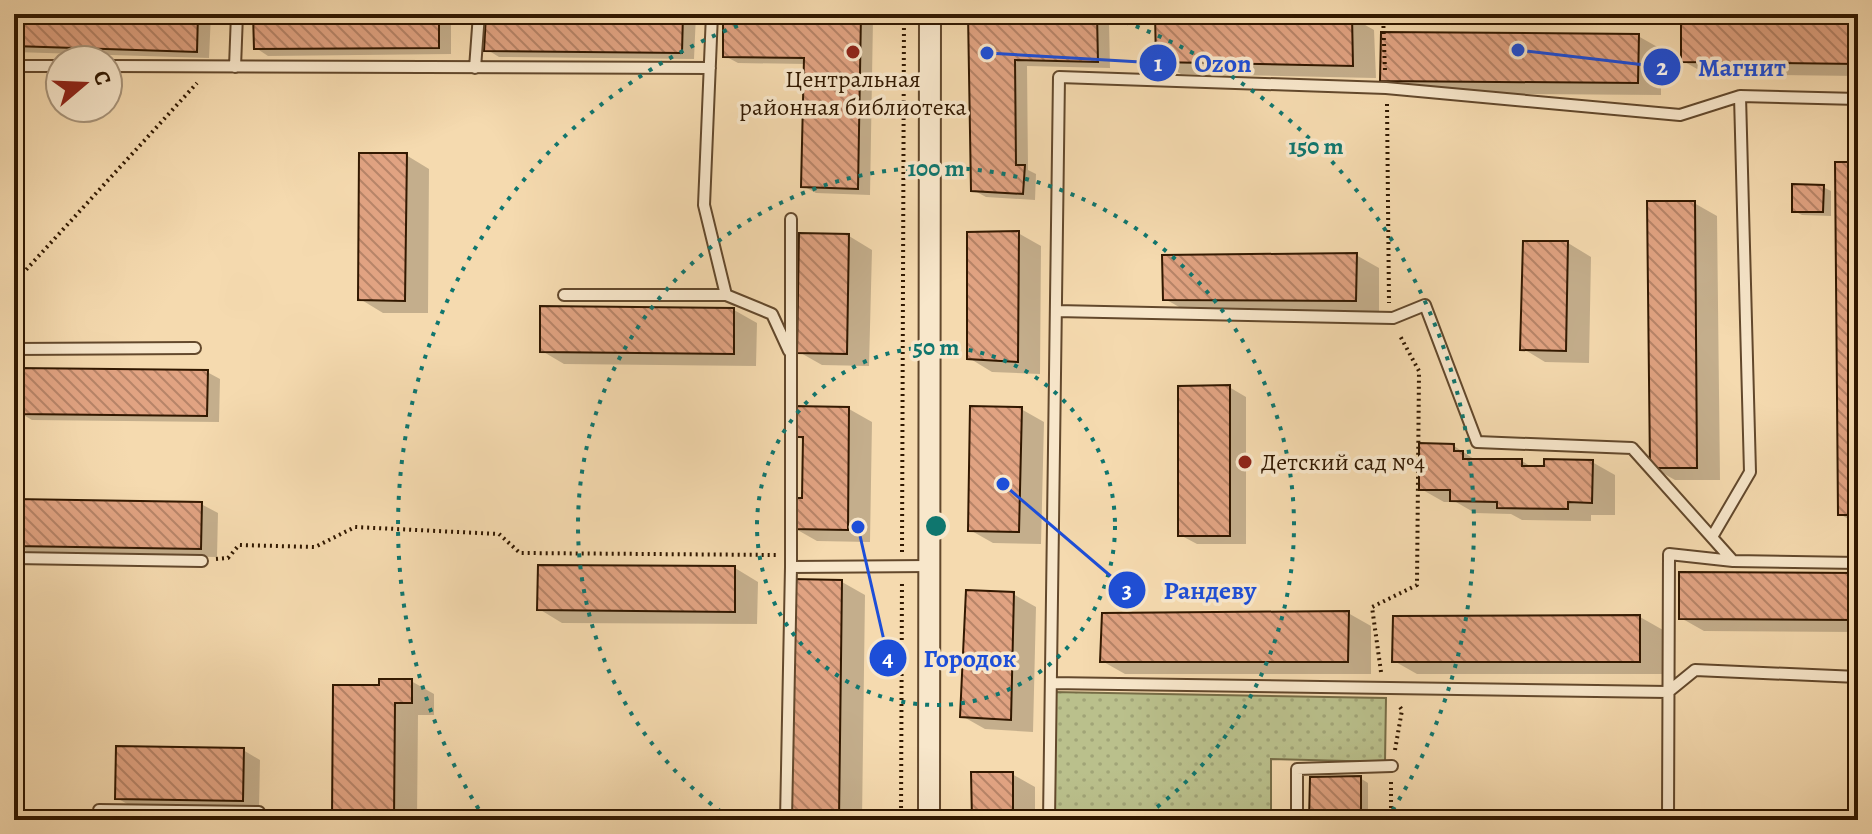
<svg xmlns="http://www.w3.org/2000/svg" width="1872" height="834" viewBox="0 0 1872 834" font-family="Alegreya,serif">
<defs>
<pattern id="park-dots" width="8" height="8" patternUnits="userSpaceOnUse" patternTransform="scale(2)"><rect width="8" height="8" fill="#bac08c"/><path d="M2 2h.1M6 6h.1" fill="none" stroke="#a0a477" stroke-width="1.8" stroke-linecap="round"/></pattern>
<pattern id="building-back-hatch" width="6" height="6" patternUnits="userSpaceOnUse" patternTransform="scale(2)"><rect width="6" height="6" fill="#e1a382"/><path d="M-1 5l2 2M0 0l6 6M5-1l2 2" fill="none" stroke="#b78468"/></pattern>
</defs>
<rect width="100%" height="100%" fill="#f5daaf"/>
<filter id="stains"><feTurbulence type="fractalNoise" baseFrequency=".0025" numOctaves="4"/><feColorMatrix values="0 0 0 0 .2 0 0 0 0 .09 0 0 0 0 .02 0 0 0 .5 -.17"/></filter>
<radialGradient id="worn" r=".72"><stop offset=".6" stop-color="#630" stop-opacity="0"/><stop offset="1" stop-color="#630" stop-opacity=".3"/></radialGradient>
<path fill="url(#park-dots)" stroke="#766c46" stroke-width="2" d="M1053 692 1386 698 1385 762 1271 759V820H1052Z"/>
<path fill="#0003" d="M14 14H211L209 58 14 52Z
M255 14H451V54L268 56 256 48Z
M488 14H696L694 59 499 57 486 49Z
M725 14H864L873 19 870 195 816 193 803 186 806 64 738 63 725 56Z
M970 15 1096 16 1109 23 1110 68 1027 66 1028 170 1036 174 1035 200 986 197 973 190Z
M1351 17 1374 30 1376 78 1181 74 1158 61Z
M1858 18V76L1706 74 1683 61Z
M1638 36 1661 49V95L1405 93 1382 80Z
M406 155 429 169 428 313H383L360 299Z
M1858 164V525L1840 514Z
M1823 187 1831 191V216L1802 215 1794 211Z
M1694 203 1717 216 1720 480H1675L1652 467Z
M1018 233 1041 246 1040 374 992 372 969 358Z
M849 236 872 250 869 366 822 365 799 352Z
M1568 243 1591 257 1589 363 1545 362 1522 348Z
M1356 255 1379 268V314L1188 312 1165 299Z
M734 310 757 323 756 366 564 364 542 351Z
M207 372 220 379 219 422 32 420 20 413Z
M1229 387 1246 397V544H1197L1180 535Z
M849 409 872 422 870 542 817 541 794 528 804 500 805 441 796 435Z
M1021 409 1044 422 1041 544 993 543 970 530Z
M1454 446 1477 461H1522L1533 468 1592 462 1615 475V515H1591V521L1522 520 1511 514 1475 513 1456 502H1444L1421 489Z
M201 504 218 513 217 557 32 554 15 545Z
M735 568 758 582 757 624 562 623 539 609Z
M1858 575V632L1704 631 1681 618Z
M842 582 865 595 862 820H791Z
M1013 594 1036 607 1033 732 985 729 962 716Z
M1348 613 1371 626V674H1125L1102 661Z
M1640 617 1663 630V674H1417L1394 661Z
M411 681 434 694V715H418L417 820H334L381 687Z
M243 750 260 760 259 809 134 808 117 798Z
M1012 774 1035 787V820H974Z
M1360 778 1368 783V820H1311Z"/>
<path fill="url(#building-back-hatch)" stroke="#311800" stroke-width="2" d="M14 14H198L197 52 14 46Z
M253 14H439V48L254 49Z
M486 14H683L682 53 484 51Z
M723 14H861L858 189 801 187 804 58 723 57Z
M968 14H1097L1098 62 1015 60 1016 165H1025L1023 194 971 191Z
M1155 14 1352 15 1353 66 1156 62Z
M1681 15 1858 16V64L1681 62Z
M1381 32 1639 34 1638 83 1380 81Z
M359 153H407L405 301 358 300Z
M1835 162H1858V515H1838Z
M1792 184 1824 185 1823 212H1792Z
M1647 201H1695L1697 468H1650Z
M1019 231 1018 362 967 359V232Z
M799 233 849 234 847 354 797 353Z
M1523 241H1568L1566 351 1520 350Z
M1357 253 1356 301 1163 300 1162 255Z
M540 306 734 308V354L540 352Z
M18 368 208 370 207 416 18 414Z
M1230 385V536H1178V386Z
M794 406 849 407 848 530 792 529 793 498H802L803 437H793Z
M970 406 1022 407 1019 532 968 531Z
M1419 443 1454 444V451H1463V459H1522V466H1544V459L1593 460 1592 503 1568 502V509L1497 508V502L1450 501V490H1419Z
M14 499 202 502 201 549 14 546Z
M538 565 735 566V612L537 610Z
M1679 572 1858 573V620L1679 619Z
M792 579 842 580 839 820H789Z
M966 590 1014 592 1011 720 960 717Z
M1349 611 1348 662H1100L1102 613Z
M1640 615V662H1392L1393 616Z
M379 679H412V703H395L394 820H332L333 685H379Z
M116 746 244 748 243 801 115 799Z
M971 772H1013V820H972Z
M1361 776V820H1309L1310 777Z"/>
<g fill="none" stroke-linecap="round" stroke-linejoin="round">
<g stroke="#62482c" stroke-width="14">
<path id="lane" d="M712 14 704 205 726 295 772 314 789 351
M14 66H60
M108 66 710 68
M235 67 237 14
M475 68 479 14
M791 219V567
M564 295H726
M1056 311 1393 318 1425 305 1477 442 1632 448 1733 561
M14 349 195 348
M1712 537 1750 472 1740 96
M14 558 202 561
M1051 683 1668 692 1695 670 1858 677
M99 820V810L259 812V820
M786 820 791 567 930 566
M1049 820 1059 77 1386 88 1680 115 1740 96 1858 99
M1297 820V769L1392 766
M1668 820 1669 554 1733 561 1858 563"/>
</g>
<g stroke="#62482c" stroke-width="24">
<path id="street" d="M929 820 930 14"/>
</g>
<path stroke="#311800" stroke-width="4" stroke-dasharray="2 4" stroke-linecap="butt" d="M1383 14 1385 71
M1387 104 1389 303
M14 283 197 83
M902 552 904 14
M216 559 228 558 239 545 315 547 355 527 499 534 520 553 777 555
M1381 672 1372 607 1417 585 1419 371 1399 334
M1395 750 1402 710 1398 704
M901 820 902 580
M1391 820V782"/>
<use href="#lane" stroke="#f8e7cb" stroke-width="10"/>
<use href="#street" stroke="#f8e7cb" stroke-width="20"/>
</g>
<g fill="none" stroke="#0f766e" stroke-width="4" stroke-dasharray="4 8">
<circle cx="936" cy="526" r="179"/>
<path d="M731 819A358 358 0 1 1 1141 819"/>
<path d="M485 819A538 538 0 0 1 770 14M1102 14A538 538 0 0 1 1387 819"/>
</g>
<g fill="#8f2418" stroke="#f8e7cb" stroke-width="3">
<circle cx="853" cy="52" r="8"/>
<circle cx="1245" cy="462" r="8"/>
</g>
<g text-anchor="middle" stroke-width="7" stroke-linejoin="round" paint-order="stroke">
<g font-size="24" fill="#311800" stroke="#f8e7cb">
<text x="853" y="87">Центральная<tspan x="853" dy="28">районная библиотека</tspan></text>
<text x="1261" y="470" text-anchor="start">Детский сад №4</text>
</g>
</g>
<circle cx="936" cy="526" r="12" fill="#0f766e" stroke="#f8e7cb" stroke-width="4"/>
<g font-size="24" text-anchor="middle" font-weight="bold" fill="#0f766e" stroke="#f8e7cb" stroke-width="7" stroke-linejoin="round" paint-order="stroke">
<text x="1316" y="154">150 m</text>
<text x="936" y="176">100 m</text>
<text x="936" y="355">50 m</text>
</g>
<path fill="none" stroke="#1d4ed8" stroke-width="3" d="M987 53L1158 63M1518 50L1662 67M1003 484L1127 590M858 527L888 658"/>
<g fill="#1d4ed8" stroke="#f8e7cb" stroke-width="3">
<circle cx="987" cy="53" r="8"/>
<circle cx="1518" cy="50" r="8"/>
<circle cx="1003" cy="484" r="8"/>
<circle cx="858" cy="527" r="8"/>
<circle cx="1158" cy="63" r="20"/>
<circle cx="1662" cy="67" r="20"/>
<circle cx="1127" cy="590" r="20"/>
<circle cx="888" cy="658" r="20"/>
</g>
<g font-size="24" text-anchor="middle" font-weight="bold" fill="#fff">
<text x="1158" y="71">1</text>
<text x="1662" y="75">2</text>
<text x="1127" y="598">3</text>
<text x="888" y="666">4</text>
</g>
<g font-size="26" text-anchor="middle" font-weight="bold" fill="#1d4ed8" stroke="#f8e7cb" stroke-width="7" stroke-linejoin="round" paint-order="stroke">
<text x="1223" y="72">Ozon</text>
<text x="1742" y="76">Магнит</text>
<text x="1210" y="599">Рандеву</text>
<text x="970" y="667">Городок</text>
</g>
<rect width="1872" height="834" fill="none" stroke="#f5daaf" stroke-width="48"/>
<rect x="16" y="16" width="1840" height="802" fill="none" stroke="#311800" stroke-width="4"/>
<rect x="24" y="24" width="1824" height="786" fill="none" stroke="#311800" stroke-width="2"/>
<g transform="translate(84 84) rotate(71)"><circle r="38" fill="#f8e7cb" stroke="#a8947a" stroke-width="2"/>
<path d="M0-6L14 30L0 20L-14 30Z" fill="#8f2418"/>
<text y="-12" font-size="22" font-weight="bold" text-anchor="middle" fill="#311800">С</text>
</g>
<rect width="100%" height="100%" filter="url(#stains)"/>
<rect width="100%" height="100%" fill="url(#worn)"/>
</svg>
